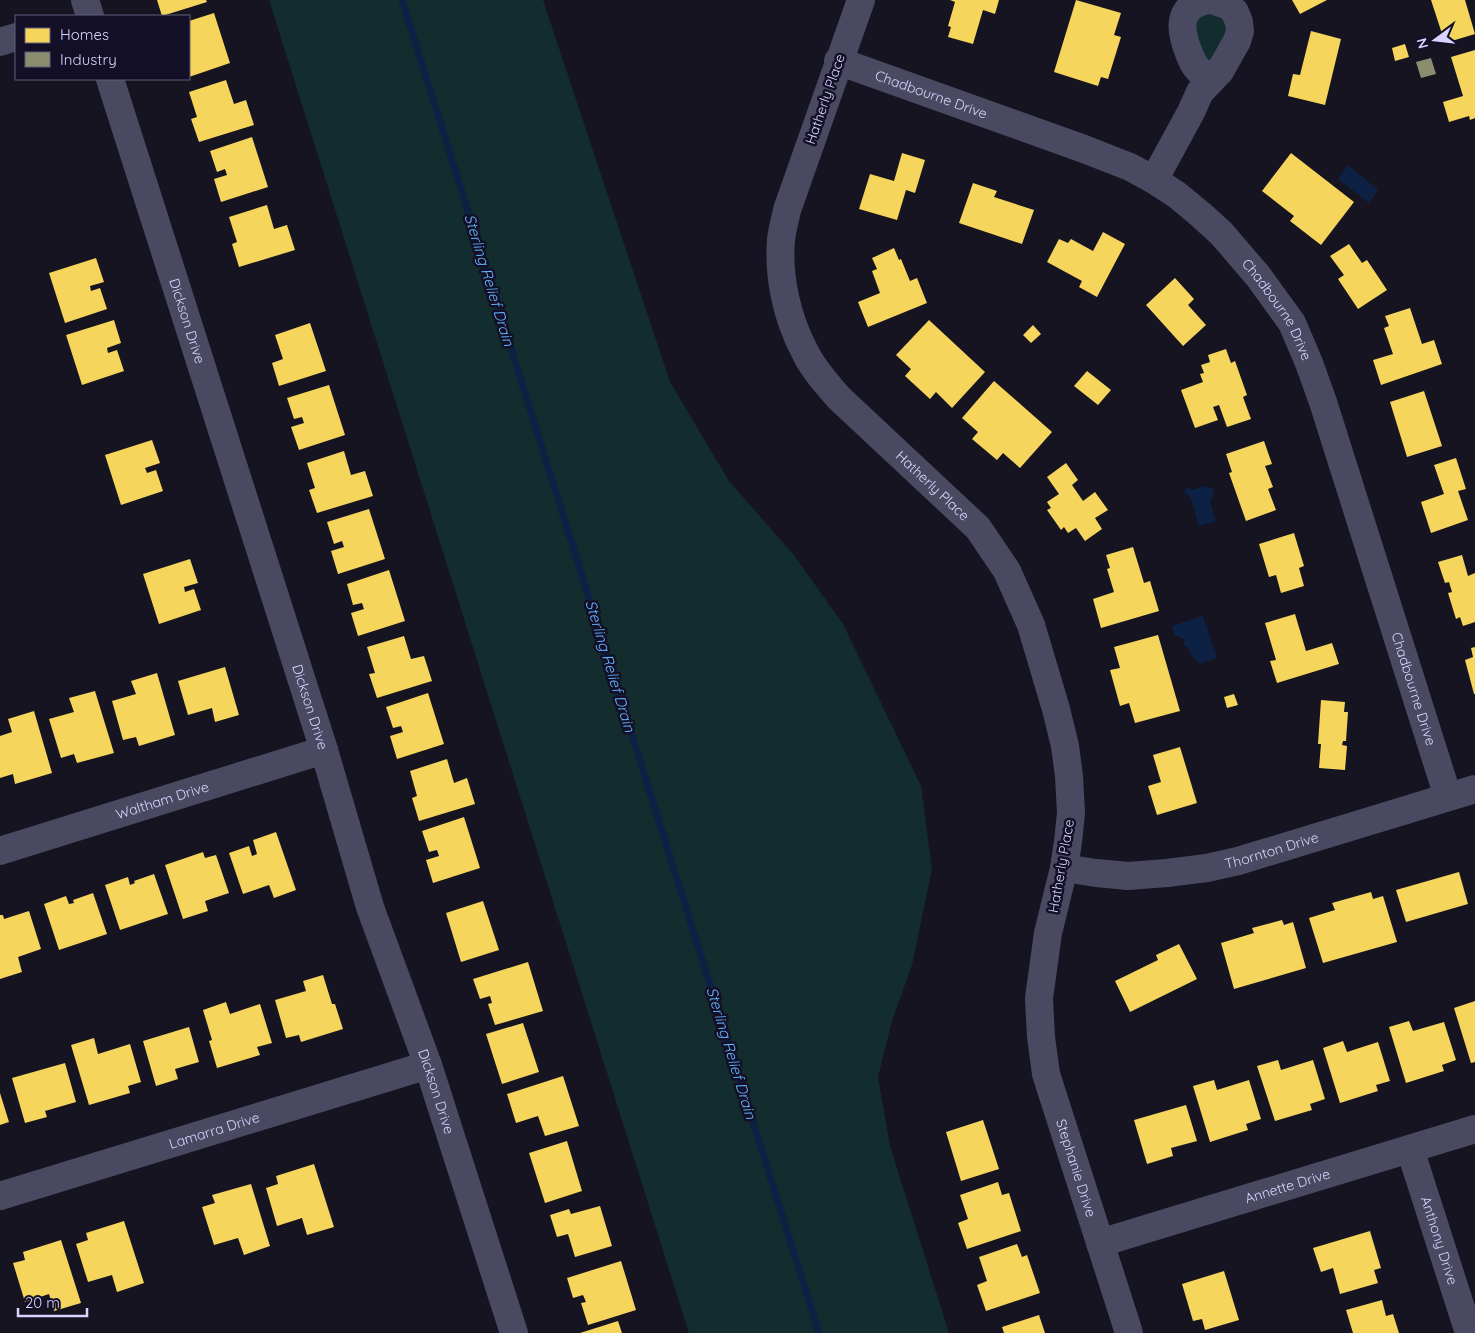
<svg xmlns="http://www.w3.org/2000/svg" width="1475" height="1333" viewBox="0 0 1475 1333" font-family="Quicksand,sans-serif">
<rect width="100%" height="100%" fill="#161421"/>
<path fill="#132c2d" d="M269 0H543L670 382 729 481 793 554 843 624 921 786 932 869 912 965 892 1021 878 1077 890 1146 949 1333H689Z
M1209 12 1219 14 1229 27 1212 62 1207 61C1202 50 1192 34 1196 22 1198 17 1205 15 1209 12Z"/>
<path fill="#0d2144" d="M1348 165 1378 190 1369 203 1338 179Z
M1205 486 1213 489 1214 494 1210 502 1216 521 1199 526 1190 496 1184 493 1187 487 1193 490Z
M1203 616 1217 658 1200 664 1191 655 1189 649 1184 645 1185 640 1174 634 1172 626Z"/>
<path fill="#f6d55c" d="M157 0H206L207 2 162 16Z
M950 0H999L995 14 983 10 973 44 948 37 951 27 948 26 955 2Z
M1076 0 1121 13 1114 35 1121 37 1108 79 1101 77 1098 86 1054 72Z
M1292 0H1327L1300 14Z
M1431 0H1465L1475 34 1445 43Z
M214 13 230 63 189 77V21Z
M1311 31 1341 39 1325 105 1288 96 1293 74 1300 75Z
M1405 44 1409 57 1395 61 1392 48Z
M1475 50V118L1470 120 1469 116 1449 122 1443 102 1463 96 1451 57Z
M226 80 234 104 246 100 254 125 199 142 191 119 197 117 189 92Z
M252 137 268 187 221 202 214 179 227 175 225 169 217 172 210 151Z
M902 153 925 160 915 193 906 190 897 220 859 209 870 174 894 181Z
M1291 153 1354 202 1321 245 1290 221 1294 216 1262 191Z
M973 183 997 191 994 197 1034 210 1022 244 959 223Z
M267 205 274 229 287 225 295 250 239 267 232 244 237 242 229 217Z
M1103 232 1125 244 1097 297 1079 287 1082 281 1047 262 1059 239 1068 243 1071 239 1093 251Z
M1349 244 1362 263 1367 260 1387 290 1358 309 1338 279 1344 275 1330 256Z
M894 248 899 260 901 259 910 281 917 278 927 303 868 327 858 302 880 293 872 271 877 269 872 258Z
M96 258 104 282 90 286 91 291 100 288 107 309 65 323 49 273Z
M1175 278 1194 299 1188 305 1206 325 1183 346 1146 305Z
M1410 308 1422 344 1434 340 1442 364 1381 385 1373 360 1393 354 1384 328 1389 326 1385 316Z
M114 320 121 343 107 348 108 353 117 350 124 371 82 385 66 335Z
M929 320 985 372 952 408 936 392 930 399 905 376 911 369 896 355Z
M310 323 326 371 279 386 272 363 283 359 275 335Z
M1033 325 1041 334 1031 343 1023 335Z
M1226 349 1231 363 1235 361 1247 395 1243 397 1251 419 1227 427 1219 405 1213 407 1218 420 1195 428 1181 390 1203 382 1200 374 1204 373 1201 365 1210 362 1208 355Z
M1087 371 1111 390 1098 405 1074 386Z
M994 381 1052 432 1020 468 1003 453 997 460 972 439 978 432 962 418Z
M329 385 345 435 299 450 291 427 304 423 302 417 294 419 287 398Z
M1424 391 1442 446 1407 457 1390 402Z
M152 440 160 463 145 468 147 473 156 470 163 491 121 505 105 455Z
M1264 441 1272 464 1265 466 1273 487 1268 489 1276 510 1246 521 1229 473 1232 472 1226 454Z
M344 451 351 475 365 471 373 496 317 513 309 490 315 488 307 463Z
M1456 458 1466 489 1458 491 1468 520 1431 533 1421 502 1444 494 1434 465Z
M1066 463 1078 480 1072 485 1083 501 1095 492 1108 510 1095 518 1102 529 1085 541 1076 528 1068 533 1064 527 1061 530 1047 510 1051 508 1047 502 1059 494 1047 477Z
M369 509 385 559 338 574 331 551 344 547 342 541 334 544 327 522Z
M1294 533 1304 566 1299 568 1304 586 1281 593 1276 575 1269 577 1259 544Z
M1133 547 1144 583 1150 581 1159 611 1101 628 1093 599 1114 592 1107 569 1110 568 1106 555Z
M1462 555 1468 576 1475 573V622L1463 626 1460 617 1456 619 1448 593 1452 592 1449 582 1445 583 1438 562Z
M190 559 198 583 184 587 185 592 194 589 201 610 159 624 143 574Z
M389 570 405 621 358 636 351 613 364 609 362 603 353 605 347 584Z
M1295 614 1306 651 1332 643 1339 664 1277 683 1270 661 1276 660 1265 623Z
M1158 635 1180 711 1135 723 1129 703 1120 706 1110 670 1120 668 1114 647Z
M404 636 411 659 424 656 432 681 377 698 369 674 375 673 367 647Z
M1475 647V694H1474L1465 660 1473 657 1471 648Z
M225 667 239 715 215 722 212 708 188 715 178 681Z
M157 673 175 735 139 746 136 737 123 740 112 701 136 694 131 681Z
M95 691 114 753 77 763 74 754 61 758 49 719 74 712 69 698Z
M428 693 444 744 397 759 390 736 403 732 401 726 393 728 386 707Z
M1234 694 1238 705 1227 708 1224 697Z
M1321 700 1345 702 1344 712H1348L1346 741H1343L1342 745 1347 746 1345 770 1319 768 1321 744H1318Z
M34 711 52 773 15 784 13 774 0 778V736L12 732 8 719Z
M1180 747 1197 803 1157 815 1148 786 1161 782 1153 755Z
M447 759 454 783 467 778 475 804 419 821 412 798 417 796 410 771Z
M464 817 480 868 433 883 426 860 439 856 437 850 429 852 422 831Z
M276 832 296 890 274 898 269 885 243 894 229 853 249 846 252 856 257 854 253 840Z
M203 852 205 858 216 855 229 893 205 901 208 911 183 919 165 865Z
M1459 872 1468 904 1406 922 1396 890Z
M154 874 168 914 120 930 105 885 128 877 130 885 135 883 134 881Z
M1371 892 1373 899 1383 896 1397 942 1323 963 1309 918 1335 910 1332 903Z
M93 893 107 934 59 950 44 904 66 896 69 904 74 903 73 900Z
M483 901 499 950 461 962 446 913Z
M29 911 41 949 18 957 22 972 0 979V915H3L4 919Z
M1282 920 1284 925 1293 922 1306 968 1234 989 1221 943 1254 933 1252 928Z
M1179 944 1197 979 1130 1012 1115 981 1158 960 1156 955Z
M528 962 543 1011 495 1025 488 1004 492 1003 490 996 480 999 473 979Z
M323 975 332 1004H335L343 1029 301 1042 299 1035 286 1038 275 1000 306 991 303 981Z
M1475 1001V1062L1471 1063 1454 1008Z
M226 1002 230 1014 260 1004 272 1043 257 1047 260 1055 217 1068 209 1041 212 1040 203 1010Z
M1409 1021 1413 1031 1444 1022 1456 1060 1442 1065 1444 1071 1406 1083 1389 1027Z
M523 1023 539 1072 502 1084 486 1034Z
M189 1027 199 1062 175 1069 178 1079 156 1086 143 1041Z
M94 1038 98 1054 130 1044 141 1082 128 1086 130 1093 89 1105 71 1045Z
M1343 1041 1347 1052 1378 1042 1390 1081 1376 1085 1378 1091 1340 1103 1323 1048Z
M1278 1060 1281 1070 1313 1060 1325 1099 1310 1104 1312 1110 1275 1121 1257 1066Z
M65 1063 76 1102 45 1111 47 1117 25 1123 12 1078Z
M563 1076 579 1126 545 1136 538 1116 516 1123 507 1094Z
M1214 1080 1217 1090 1249 1080 1261 1119 1246 1124 1248 1130 1210 1142 1193 1086Z
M0 1093 9 1122 0 1125Z
M1186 1105 1197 1141 1171 1148 1173 1156 1147 1164 1134 1120Z
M983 1120 999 1169 961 1181 946 1132Z
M567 1141 582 1191 545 1203 529 1153Z
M314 1164 334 1227 307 1235 302 1218 277 1226 266 1188 278 1184 276 1176Z
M998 1182 1002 1195 1009 1193 1021 1231 967 1249 958 1223 968 1219 960 1195Z
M251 1184 270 1246 244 1255 238 1238 214 1245 202 1207 215 1203 212 1195Z
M600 1206 612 1246 575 1257 568 1234 557 1237 550 1215 569 1209 571 1214Z
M124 1221 144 1283 117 1292 112 1275 88 1282 76 1244 88 1240 86 1233Z
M1370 1231 1381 1268 1374 1270 1378 1283 1340 1294 1333 1268 1321 1272 1313 1248Z
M61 1240 81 1303 54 1311 49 1294 25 1302 13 1263 25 1260 23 1252Z
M1017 1244 1022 1257 1027 1255 1040 1293 986 1311 977 1285 987 1281 979 1257Z
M621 1261 636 1310 588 1325 581 1303 586 1302 583 1295 573 1298 567 1278Z
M1224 1271 1239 1320 1205 1330 1202 1319 1193 1321 1182 1284Z
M1382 1300 1386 1316 1393 1314 1399 1333H1353L1346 1310Z
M1039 1315 1045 1333H1004L1002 1327Z
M618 1321 622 1333H580Z"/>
<path fill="#8c8c6e" d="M1431 58 1436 74 1421 78 1416 62Z"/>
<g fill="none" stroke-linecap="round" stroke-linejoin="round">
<path stroke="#0d2144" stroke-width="7" d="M402 0 819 1333"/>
<g stroke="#4a4962" stroke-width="28">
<path d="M85 0 90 16"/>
<path id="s1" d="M861 0 787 210C785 220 782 230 781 240 778 278 787 318 805 352 813 369 827 384 839 398L978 528 1007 571 1031 625 1056 709 1065 746 1069 776 1071 813 1068 842 1064 868 1048 933 1039 998 1041 1037 1046 1074 1129 1333"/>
<path d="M1209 0C1177 5 1179 29 1189 53 1192 61 1196 71 1205 74 1210 75 1215 73 1220 71"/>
<path d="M0 42 16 37"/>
<path id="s2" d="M838 61 1084 149 1130 167 1154 180 1177 195 1200 214 1221 233 1258 276 1292 323 1309 363 1323 402 1448 797"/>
<path id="s3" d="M110 79 324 750 370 907 428 1065 514 1333"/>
<path d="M1154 180 1191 112 1200 92 1220 71 1237 41 1240 31 1239 22 1235 12 1229 6 1212 0"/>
<path id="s4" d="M0 851 324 750"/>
<path id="s5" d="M1064 868 1096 873 1128 876 1167 873 1207 868 1238 861 1475 789"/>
<path id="s6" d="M1410 1149 1469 1333"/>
<path id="s7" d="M0 1196 428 1065"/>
<path id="s8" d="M1100 1243 1475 1129"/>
</g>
</g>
<g text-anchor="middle" stroke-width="5" stroke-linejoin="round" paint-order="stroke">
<g font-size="14" fill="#d9d4ff" stroke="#130f26">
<text dy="5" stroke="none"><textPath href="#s2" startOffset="99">Chadbourne Drive</textPath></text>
<text transform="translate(825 99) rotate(-71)" y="5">Hatherly Place</text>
<text dy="5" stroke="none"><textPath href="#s2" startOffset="519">Chadbourne Drive</textPath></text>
<text dy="5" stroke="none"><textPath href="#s3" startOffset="254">Dickson Drive</textPath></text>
<text dy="5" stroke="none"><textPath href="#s1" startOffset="555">Hatherly Place</textPath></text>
<text dy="5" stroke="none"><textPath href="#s2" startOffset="924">Chadbourne Drive</textPath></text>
<text dy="5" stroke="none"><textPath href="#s3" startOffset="659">Dickson Drive</textPath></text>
<text dy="5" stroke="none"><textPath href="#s4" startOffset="170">Waltham Drive</textPath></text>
<text dy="5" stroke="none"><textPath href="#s5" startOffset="211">Thornton Drive</textPath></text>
<text transform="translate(1061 866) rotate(-80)" y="5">Hatherly Place</text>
<text dy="5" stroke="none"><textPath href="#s3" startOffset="1064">Dickson Drive</textPath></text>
<text dy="5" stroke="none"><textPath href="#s7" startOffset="224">Lamarra Drive</textPath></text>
<text dy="5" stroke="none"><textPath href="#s1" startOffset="1284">Stephanie Drive</textPath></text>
<text dy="5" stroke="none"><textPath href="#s8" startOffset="196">Annette Drive</textPath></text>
<text dy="5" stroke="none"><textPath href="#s6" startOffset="96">Anthony Drive</textPath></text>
</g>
<g font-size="15" font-style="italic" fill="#62b6ff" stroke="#130f26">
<text transform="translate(489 280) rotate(73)" y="5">Sterling Relief Drain</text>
<text transform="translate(610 666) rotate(73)" y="5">Sterling Relief Drain</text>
<text transform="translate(731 1053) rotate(73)" y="5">Sterling Relief Drain</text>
</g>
</g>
<rect x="15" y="15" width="175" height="65" fill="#130f26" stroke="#625e7d"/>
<rect x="25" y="28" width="25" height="15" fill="#f6d55c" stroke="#625e7d"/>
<text x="60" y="40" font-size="15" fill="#d9d4ff">Homes</text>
<rect x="25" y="52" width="25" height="15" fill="#8c8c6e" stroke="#625e7d"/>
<text x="60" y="65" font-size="15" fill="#d9d4ff">Industry</text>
<g transform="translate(1435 40) rotate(255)" stroke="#130f26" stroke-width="4" paint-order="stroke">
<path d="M0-4L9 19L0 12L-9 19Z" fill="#d9d4ff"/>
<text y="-8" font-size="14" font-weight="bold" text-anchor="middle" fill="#d9d4ff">N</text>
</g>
<path d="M18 1308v8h69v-8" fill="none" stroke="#d9d4ff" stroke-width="2.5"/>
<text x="25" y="1308" font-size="15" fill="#d9d4ff" stroke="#130f26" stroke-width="4" paint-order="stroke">20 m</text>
</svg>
